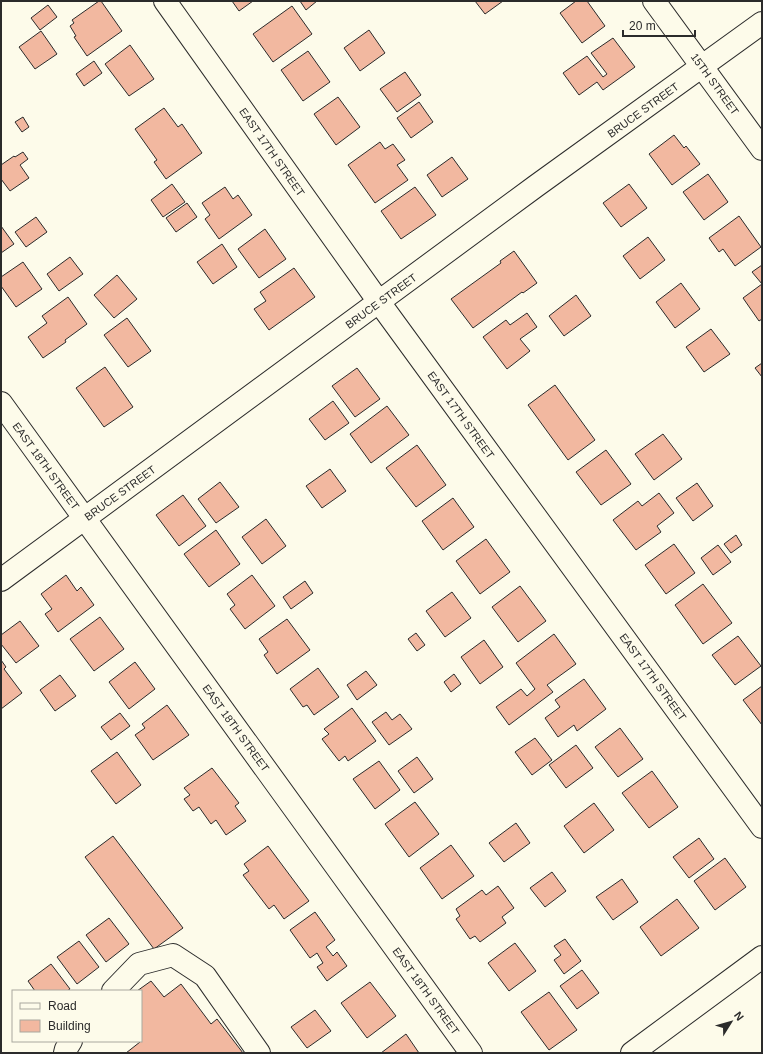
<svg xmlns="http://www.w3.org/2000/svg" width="763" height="1054" viewBox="0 0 763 1054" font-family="Arial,sans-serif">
<rect width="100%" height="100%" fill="#fdfbea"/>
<path fill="#f2b8a0" stroke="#2b2b2b" d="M99 1H101L122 31 87 56 74 37 76 36 70 26 74 23 72 20Z
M232 1H253L239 11Z
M300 1H317L306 10Z
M475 1H503L485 14Z
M576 1H587L605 26 582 43 560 13Z
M48 5 57 17 40 30 31 18Z
M292 6 312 34 273 62 253 34Z
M369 30 385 53 360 71 344 48Z
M41 31 57 54 35 69 19 47Z
M613 38 635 67 603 90 597 82 579 95 563 73 587 56 603 77 607 74 591 53Z
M130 45 154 79 129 96 105 64Z
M308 51 330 82 303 101 281 70Z
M94 61 102 73 84 86 76 74Z
M405 72 421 95 397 112 380 89Z
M338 97 360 127 336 145 314 114Z
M419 102 433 122 411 138 397 118Z
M164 108 178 127 182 124 202 153 166 179 154 162 157 160 135 129Z
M23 117 29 127 22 132 15 122Z
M674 135 684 148 686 146 700 164 672 185 649 154Z
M380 142 385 149 393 144 405 160 397 165 408 180 375 203 348 165Z
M23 152 28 159 20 165 29 178 10 191 1 179V165L14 156 15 157Z
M452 157 468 179 442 197 427 175Z
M708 174 728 202 704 220 683 192Z
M172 184 185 202 163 217 151 200Z
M629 184 647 208 621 227 603 203Z
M225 187 233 199 238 195 252 215 219 239 205 219 210 215 202 203Z
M415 187 436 215 401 239 381 211Z
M187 203 197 217 176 232 166 218Z
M739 216 761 247 735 266 723 249 719 252 709 238Z
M36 217 47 232 26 247 15 232Z
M1 226 14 244 1 253Z
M265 229 286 259 259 278 238 249Z
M648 237 665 260 640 279 623 256Z
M222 244 237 267 213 284 197 262Z
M514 251 537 283 523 293 522 292 473 328 451 299 501 263 500 261Z
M70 257 83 274 59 291 47 274Z
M23 262 42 289 16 307 1 286V277Z
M762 265V319L759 321 743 298 762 284 752 272Z
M294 268 315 297 269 330 254 309 266 301 260 292Z
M117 275 137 299 114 318 94 295Z
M681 283 700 309 675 328 656 302Z
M576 295 591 316 564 336 549 316Z
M68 297 87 324 65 340 66 342 43 358 28 337 47 323 42 316Z
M527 313 537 327 520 339 530 351 507 369 483 337 506 320 510 325Z
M127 318 151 351 128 367 104 335Z
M711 329 730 354 704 372 686 347Z
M762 363V377L755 368Z
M105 367 133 407 104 427 76 388Z
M357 368 380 399 355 417 332 386Z
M555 385 595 440 568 460 528 405Z
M333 401 349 423 325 440 309 419Z
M387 406 409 435 371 463 350 434Z
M663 434 682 459 654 480 635 454Z
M417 445 446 485 416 507 386 468Z
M606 450 631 484 601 505 576 472Z
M330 469 346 491 322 508 306 486Z
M220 482 239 507 216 523 198 499Z
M697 483 713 506 693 521 676 498Z
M659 493 674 513 657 526 661 532 636 550 613 520 638 501 642 506Z
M183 495 206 526 179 546 156 515Z
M453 498 474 527 443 550 422 521Z
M266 519 286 546 262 564 242 537Z
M216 530 240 564 209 587 184 554Z
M736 535 742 545 731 553 724 544Z
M486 539 510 572 480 594 456 561Z
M674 544 695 573 666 594 645 565Z
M718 545 731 562 713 575 701 558Z
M66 575 77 591 81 587 94 605 58 632 45 614 52 609 41 594Z
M252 575 275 606 245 629 230 609 235 605 227 594Z
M305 581 313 593 291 609 283 597Z
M703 584 732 623 703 644 675 605Z
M520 586 546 621 518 642 492 607Z
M452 592 471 618 445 637 426 611Z
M100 617 124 649 94 671 70 639Z
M287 619 310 650 277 674 264 655 268 652 259 639Z
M20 621 39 646 16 663 1 644V635Z
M416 633 425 645 417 651 408 639Z
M554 634 576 664 547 685 553 692 509 725 496 707 521 689 527 696 535 689 516 663Z
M738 636 761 666 735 685 712 655Z
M484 640 503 667 480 684 461 657Z
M1 660 6 667 4 669 22 693 1 709Z
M135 662 155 689 129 709 109 682Z
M318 668 339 697 314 715 307 705 303 707 290 689Z
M366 671 377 685 357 700 347 685Z
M454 674 461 684 451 692 444 682Z
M60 675 76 696 55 711 40 690Z
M584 679 606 709 577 731 574 725 558 737 545 718 560 707 555 700Z
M762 686V725L743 700Z
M167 705 189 735 153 760 135 735 145 728 142 724Z
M352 708 376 741 348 761 345 756 339 761 322 739 329 734 324 729Z
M386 712 392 720 400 714 412 729 389 745 372 722Z
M120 713 130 726 111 740 101 727Z
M620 728 643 759 618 777 595 747Z
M535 738 552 760 532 775 515 752Z
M576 745 593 768 566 788 549 765Z
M117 752 141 785 116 804 91 771Z
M417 757 433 779 414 793 398 771Z
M379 761 400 790 375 809 353 779Z
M212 768 239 803 235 806 246 821 226 835 216 820 211 824 199 807 193 811 184 799 190 795 184 788Z
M652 771 678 807 649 828 622 793Z
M415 802 439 834 409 857 385 824Z
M594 803 614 830 584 853 564 826Z
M516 823 530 843 504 862 489 843Z
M113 836 183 928 154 949 85 857Z
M699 838 714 859 689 878 673 857Z
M451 845 474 876 442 899 420 868Z
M268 846 309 901 284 919 274 905 269 909 243 875 249 871 244 864Z
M725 858 746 887 715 910 694 881Z
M552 872 566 891 545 907 530 888Z
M622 879 638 902 613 920 596 897Z
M498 886 514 908 502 917 506 923 480 942 475 936 470 939 456 919 460 916 456 909 482 890 486 895Z
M677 899 699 928 661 956 640 927Z
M315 912 335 940 326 947 333 956 337 952 347 966 327 981 317 967 323 963 317 953 310 958 290 930Z
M109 918 129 944 106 962 86 935Z
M565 939 581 961 564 974 554 960 561 955 554 946Z
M79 941 99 967 77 984 57 957Z
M515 943 536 971 509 991 488 963Z
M51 964 70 989 67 991H35L28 981Z
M582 970 599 993 577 1009 560 986Z
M151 981 164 997 181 984 211 1024 217 1019 243 1053H126L140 1042 139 1041H141V991H137Z
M370 982 396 1016 367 1038 341 1003Z
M549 992 577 1030 549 1050 521 1012Z
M315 1010 331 1031 307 1048 291 1027Z
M406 1034 419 1053H381Z"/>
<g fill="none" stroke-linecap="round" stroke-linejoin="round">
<g stroke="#2b2b2b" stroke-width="24">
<path id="minor" d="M165 1 379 302 762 827
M654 1 762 149
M1 403 471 1053
M1 580 536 186 762 23
M113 991 139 964 173 955 205 976 259 1053
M65 1053 66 1049 71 1041
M632 1053 762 957"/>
</g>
<use href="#minor" stroke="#fdfbea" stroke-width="22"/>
</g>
<g text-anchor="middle" stroke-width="3" stroke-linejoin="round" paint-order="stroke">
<g font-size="11" fill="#2b2b2b" stroke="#fdfbea">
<text transform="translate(715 84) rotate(54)" y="4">15TH STREET</text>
<text transform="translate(643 110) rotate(-36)" y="4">BRUCE STREET</text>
<text transform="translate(272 152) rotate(55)" y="4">EAST 17TH STREET</text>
<text transform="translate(381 301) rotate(-36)" y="4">BRUCE STREET</text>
<text transform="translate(461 415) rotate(54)" y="4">EAST 17TH STREET</text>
<text transform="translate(46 466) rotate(54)" y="4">EAST 18TH STREET</text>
<text transform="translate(120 493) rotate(-36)" y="4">BRUCE STREET</text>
<text transform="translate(653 677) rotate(54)" y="4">EAST 17TH STREET</text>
<text transform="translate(236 728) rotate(54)" y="4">EAST 18TH STREET</text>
<text transform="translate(426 991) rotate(54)" y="4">EAST 18TH STREET</text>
</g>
</g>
<rect width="763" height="1054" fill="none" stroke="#2b2b2b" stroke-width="4"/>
<rect x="12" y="990" width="130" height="52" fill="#fdfbea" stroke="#a9a89e"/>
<rect x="20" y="1003" width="20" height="6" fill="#fdfbea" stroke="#a9a89e"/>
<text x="48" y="1010" font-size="12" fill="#2b2b2b">Road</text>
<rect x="20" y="1020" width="20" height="12" fill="#f2b8a0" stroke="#a9a89e"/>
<text x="48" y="1030" font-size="12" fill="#2b2b2b">Building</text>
<g transform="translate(731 1022) rotate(53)" stroke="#fdfbea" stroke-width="3" paint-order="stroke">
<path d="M0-3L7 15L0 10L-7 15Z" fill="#2b2b2b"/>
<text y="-6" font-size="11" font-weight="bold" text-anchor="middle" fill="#2b2b2b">N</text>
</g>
<path d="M623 30v6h72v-6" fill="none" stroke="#2b2b2b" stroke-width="2"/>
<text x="629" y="30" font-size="12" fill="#2b2b2b" stroke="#fdfbea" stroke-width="3" paint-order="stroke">20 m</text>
</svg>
